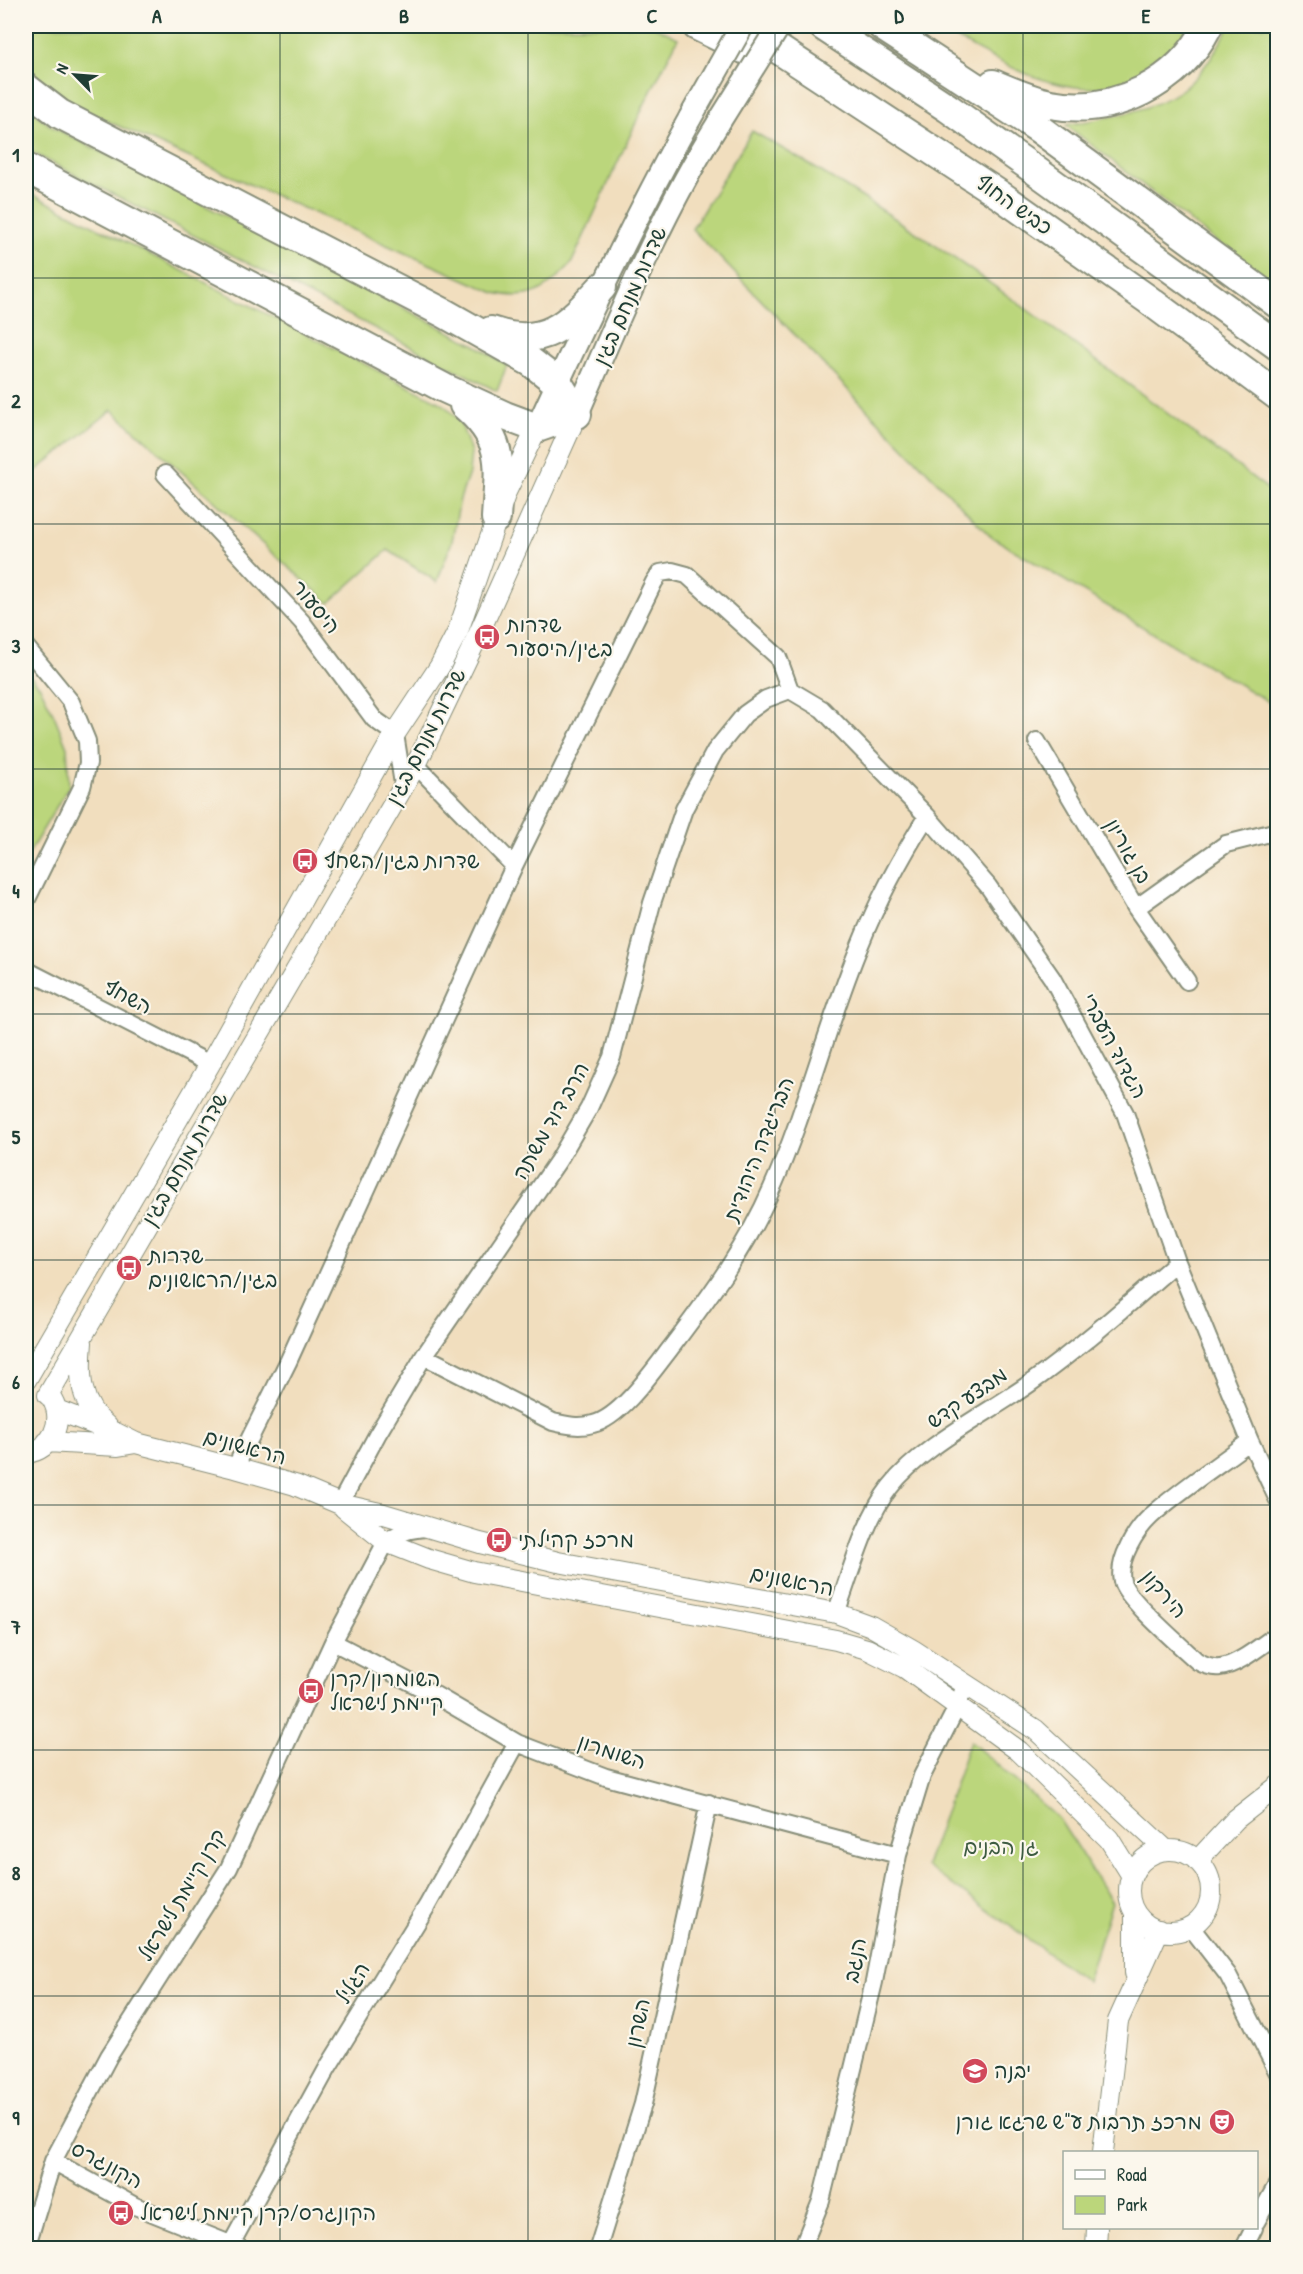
<svg xmlns="http://www.w3.org/2000/svg" width="1303" height="2274" viewBox="0 0 1303 2274" font-family="'Patrick Hand','Playpen Sans Hebrew',sans-serif">
<rect width="100%" height="100%" fill="#fbf7ec"/>
<filter id="ink" filterUnits="userSpaceOnUse"><feTurbulence type="fractalNoise" baseFrequency=".0167" numOctaves="2"/><feDisplacementMap in="SourceGraphic" scale="12" xChannelSelector="R" yChannelSelector="G"/><feConvolveMatrix kernelMatrix="1 2 1 2 8 2 1 2 1" color-interpolation-filters="sRGB"/></filter>
<filter id="wash" filterUnits="userSpaceOnUse"><feTurbulence type="fractalNoise" baseFrequency=".008" numOctaves="4" result="noise"/><feDisplacementMap in="SourceGraphic" scale="24" xChannelSelector="R" yChannelSelector="G"/><feGaussianBlur stdDeviation="1.35" result="paint"/><feColorMatrix in="noise" values="0 0 0 0 0 0 0 0 0 0 0 0 0 0 0 0 0 1.4 0 .05"/><feComposite in="paint" operator="in"/></filter>
<g filter="url(#wash)">
<rect width="100%" height="100%" fill="#f1debe"/>
<path fill="#bbd67b" stroke="#6d8a58" stroke-width="1.5" d="M26 26H653L678 38 644 105 571 264C546 290 532 302 495 293L80 109 43 86 26 72Z
M934 26H1189C1178 47 1166 58 1146 70 1135 76 1120 85 1108 87 1045 95 987 54 934 26Z
M1230 26H1277V289L1066 125C1103 118 1147 113 1180 91 1202 76 1217 48 1230 26Z
M26 106 51 126 477 346 507 365 497 391 31 152 26 148Z
M752 131C938 236 1107 368 1277 496V707L990 536 692 229Z
M26 191 443 404 460 421 471 452 469 473 460 499 452 541 437 582 388 550 329 603 112 410 32 474 26 466Z
M26 671 40 687 54 715 67 747 69 786 26 858Z
M970 1741 1059 1819 1112 1902 1087 1981 926 1866Z"/>
</g>
<g filter="url(#ink)">
<g fill="none" stroke-linecap="round" stroke-linejoin="round">
<g stroke="#888e79" stroke-width="20">
<path id="minor" d="M165 474 302 622 374 719 395 734 403 784
M26 647 71 702 87 741 88 763 82 787 26 901
M790 690 822 709 927 816 988 886 1052 978 1125 1113 1177 1262 1250 1441 1278 1500
M1037 741 1136 908 1187 981
M416 765 514 866
M1136 908 1226 844 1278 831
M26 970 210 1064
M424 1356 553 1422C566 1425 579 1428 593 1424 621 1418 655 1368 673 1345 710 1296 747 1246 772 1188 807 1109 827 1024 860 945 878 900 901 857 927 816
M1250 1441C1217 1466 1181 1489 1151 1516 1136 1530 1117 1560 1122 1581 1125 1598 1182 1647 1197 1661 1204 1665 1211 1668 1220 1667 1237 1666 1263 1644 1278 1634
M235 1468 288 1362 514 866 654 582 660 573 672 571 687 575 778 657 790 690
M340 1504 377 1435 424 1356 558 1161 589 1108 612 1057 652 903 684 809 715 751 745 714 766 699 790 690
M836 1613C851 1573 864 1520 890 1487 922 1446 985 1415 1029 1384 1081 1347 1129 1304 1177 1262
M333 1642 435 1695 517 1743 606 1777 898 1855
M1190 1926 1228 1975 1278 2073
M53 2161 135 2206 240 2248
M1256 2222 1278 2183
M26 2248 53 2161 109 2056 229 1868 333 1642 386 1542C399 1532 410 1529 426 1528
M229 2248 328 2067 427 1906 517 1743
M598 2248 643 2104 709 1803
M802 2248 821 2201 874 1982 898 1855 922 1776 958 1705 965 1685
M1244 2248 1254 2228"/>
</g>
<g stroke="#888e79" stroke-width="22">
<path id="tertiary" d="M82 1342C79 1375 79 1405 107 1426
M26 1380 210 1064 395 734 440 666 458 631 506 492 537 428
M48 1395 416 765 475 642 577 414
M57 1410 116 1433 136 1443 235 1468 295 1485 340 1504 384 1514 480 1543 558 1562 836 1613 871 1626 913 1650 1036 1730 1166 1850
M47 1442 118 1446 136 1443
M26 1453C52 1451 65 1421 52 1399
M344 1508 386 1542 429 1559 474 1572 836 1640 867 1649 905 1668 1019 1751 1109 1839 1132 1876
M1129 1891a41 41 0 1 1 82 0a41 41 0 1 1-82 0Z
M1197 1861 1236 1819 1278 1786
M1135 1973V1913
M1103 2152 1118 2021 1159 1930
M1096 2248 1097 2228"/>
</g>
<g stroke="#888e79" stroke-width="26">
<path id="secondary" d="M577 414C620 315 661 214 719 122
M537 428C585 323 634 219 690 118"/>
</g>
<g stroke="#888e79" stroke-width="32">
<path id="motorway" d="M697 26 756 55
M743 26 1000 195 1146 298 1278 396
M823 26 948 108 1032 168 1278 346
M882 26 1038 128 1278 304
M993 84C1012 92 1030 100 1050 104 1114 116 1179 83 1208 26
M26 88 60 114 444 313 531 362 558 383 577 414 537 428 505 416 444 388 26 168
M491 331C544 350 568 324 602 287
M464 405C507 442 499 466 496 518"/>
</g>
<use href="#minor" stroke="#fff" stroke-width="16"/>
<use href="#tertiary" stroke="#fff" stroke-width="20"/>
<use href="#secondary" stroke="#fff" stroke-width="22"/>
<use href="#motorway" stroke="#fff" stroke-width="28"/>
<g stroke="#888e79" stroke-width="26" stroke-linecap="butt">
<path id="secondary-bridge" d="M690 118 742 26
M719 122 779 26"/>
</g>
<use href="#secondary-bridge" stroke="#fff" stroke-width="22"/>
</g>
</g>
<path fill="none" stroke="#1f3d34" stroke-width="1.5" stroke-opacity="0.55" d="M280 26V2248M528 26V2248M775 26V2248M1023 26V2248M26 278H1278M26 524H1278M26 769H1278M26 1014H1278M26 1260H1278M26 1505H1278M26 1750H1278M26 1996H1278"/>
<defs>
<g id="bus-disc" transform="scale(1.35)"><circle r="9.5" fill="#d1495b" stroke="#fbf7ec"/><path d="M-5-6H5V4H4V6H2V4H-2V6H-4V4H-5ZM-3.5-4V0h7V-4ZM-3.5 1.2v1.5H-2V1.2ZM2 1.2v1.5H3.5V1.2Z" fill="#fff"/></g>
<g id="school-disc" transform="scale(1.35)"><circle r="9.5" fill="#d1495b" stroke="#fbf7ec"/><path d="M0-5L7-2L0 1L-7-2ZM-4 1L0 2.5L4 1V4Q0 6-4 4Z" fill="#fff"/></g>
<g id="theatre-disc" transform="scale(1.35)"><circle r="9.5" fill="#d1495b" stroke="#fbf7ec"/><path d="M-5-5.5Q0-4 5-5.5V0Q5 5 0 6Q-5 5-5 0ZM-3.3-2.5H-1v1.5H-3.3ZM1-2.5H3.3v1.5H1ZM-2.8 1Q0 5.5 2.8 1Z" fill="#fff"/></g>
</defs>
<g fill-rule="evenodd">
<use href="#bus-disc" x="487" y="637"/>
<use href="#bus-disc" x="305" y="861"/>
<use href="#bus-disc" x="129" y="1268"/>
<use href="#bus-disc" x="499" y="1540"/>
<use href="#bus-disc" x="311" y="1691"/>
<use href="#school-disc" x="975" y="2071"/>
<use href="#theatre-disc" x="1222" y="2122"/>
<use href="#bus-disc" x="121" y="2213"/>
</g>
<g text-anchor="middle" stroke-width="4.5" stroke-linejoin="round" paint-order="stroke">
<g font-size="21" fill="#1f3d34" stroke="#fbf7ec">
<text transform="translate(1014 205) rotate(35)" y="7">כביש החוף</text>
<text transform="translate(630 296) rotate(-66)" y="7">שדרות מנחם בגין</text>
<text transform="translate(316 607) rotate(50)" y="7">היסעור</text>
<text transform="translate(426 737) rotate(-63)" y="7">שדרות מנחם בגין</text>
<text transform="translate(1128 851) rotate(60)" y="7">בן גוריון</text>
<text transform="translate(128 997) rotate(27)" y="7">השחף</text>
<text transform="translate(1114 1046) rotate(62)" y="7">הגדוד העברי</text>
<text transform="translate(551 1121) rotate(-60)" y="7">הרב דוד משתה</text>
<text transform="translate(759 1149) rotate(-68)" y="7">הבריגדה היהודית</text>
<text transform="translate(185 1159) rotate(-60)" y="7">שדרות מנחם בגין</text>
<text transform="translate(967 1398) rotate(-34)" y="7">מבצע קדש</text>
<text transform="translate(245 1447) rotate(15)" y="7">הראשונים</text>
<text transform="translate(792 1581) rotate(11)" y="7">הראשונים</text>
<text transform="translate(1164 1594) rotate(49)" y="7">הירקון</text>
<text transform="translate(612 1752) rotate(18)" y="7">השומרון</text>
<text transform="translate(182 1895) rotate(-59)" y="7">קרן קיימת לישראל</text>
<text transform="translate(855 1960) rotate(-79)" y="7">הנגב</text>
<text transform="translate(353 1983) rotate(-58)" y="7">הגליל</text>
<text transform="translate(638 2023) rotate(-78)" y="7">השרון</text>
<text transform="translate(107 2165) rotate(28)" y="7">הקונגרס</text>
</g>
<g font-size="21" fill="#1f3d34" stroke="#fbf7ec" text-anchor="start">
<text x="506" y="632">שדרות<tspan x="506" dy="24">בגין/היסעור</tspan></text>
<text x="324" y="868">שדרות בגין/השחף</text>
<text x="148" y="1263">שדרות<tspan x="148" dy="24">בגין/הראשונים</tspan></text>
<text x="518" y="1547">מרכז קהילתי</text>
<text x="330" y="1686">השומרון/קרן<tspan x="330" dy="24">קיימת לישראל</tspan></text>
<text x="994" y="2078">יבנה</text>
<text x="1202" y="2129" text-anchor="end">מרכז תרבות ע"ש שרגא גורן</text>
<text x="140" y="2220">הקונגרס/קרן קיימת לישראל</text>
</g>
<g font-size="21" fill="#3e5c42" stroke="#fbf7ec">
<text x="1001" y="1854">גן הבנים</text>
</g>
</g>
<rect width="1303" height="2274" fill="none" stroke="#fbf7ec" stroke-width="66"/>
<rect x="1063" y="2151" width="195" height="78" fill="#fbf7ec" stroke="#a3ada2" stroke-width="1.5"/>
<rect x="1075" y="2170" width="30" height="9" fill="#ffffff" stroke="#a3ada2" stroke-width="1.5"/>
<text x="1117" y="2181" font-size="18" fill="#1f3d34">Road</text>
<rect x="1075" y="2196" width="30" height="18" fill="#bbd67b" stroke="#a3ada2" stroke-width="1.5"/>
<text x="1117" y="2211" font-size="18" fill="#1f3d34">Park</text>
<g transform="translate(75 75) rotate(295)" stroke="#fbf7ec" stroke-width="4.5" paint-order="stroke">
<path d="M0-4.5L10 22L0 15L-10 22Z" fill="#1f3d34"/>
<text y="-9" font-size="16" font-weight="bold" text-anchor="middle" fill="#1f3d34">N</text>
</g>
<rect x="33" y="33" width="1237" height="2208" fill="none" stroke="#1f3d34" stroke-width="2"/>
<g font-size="20" text-anchor="middle" font-weight="bold" fill="#1f3d34">
<text x="157" y="23">A</text>
<text x="404" y="23">B</text>
<text x="652" y="23">C</text>
<text x="899" y="23">D</text>
<text x="1146" y="23">E</text>
<text x="16" y="162">1</text>
<text x="16" y="408">2</text>
<text x="16" y="653">3</text>
<text x="16" y="898">4</text>
<text x="16" y="1144">5</text>
<text x="16" y="1389">6</text>
<text x="16" y="1634">7</text>
<text x="16" y="1880">8</text>
<text x="16" y="2125">9</text>
</g>
</svg>
